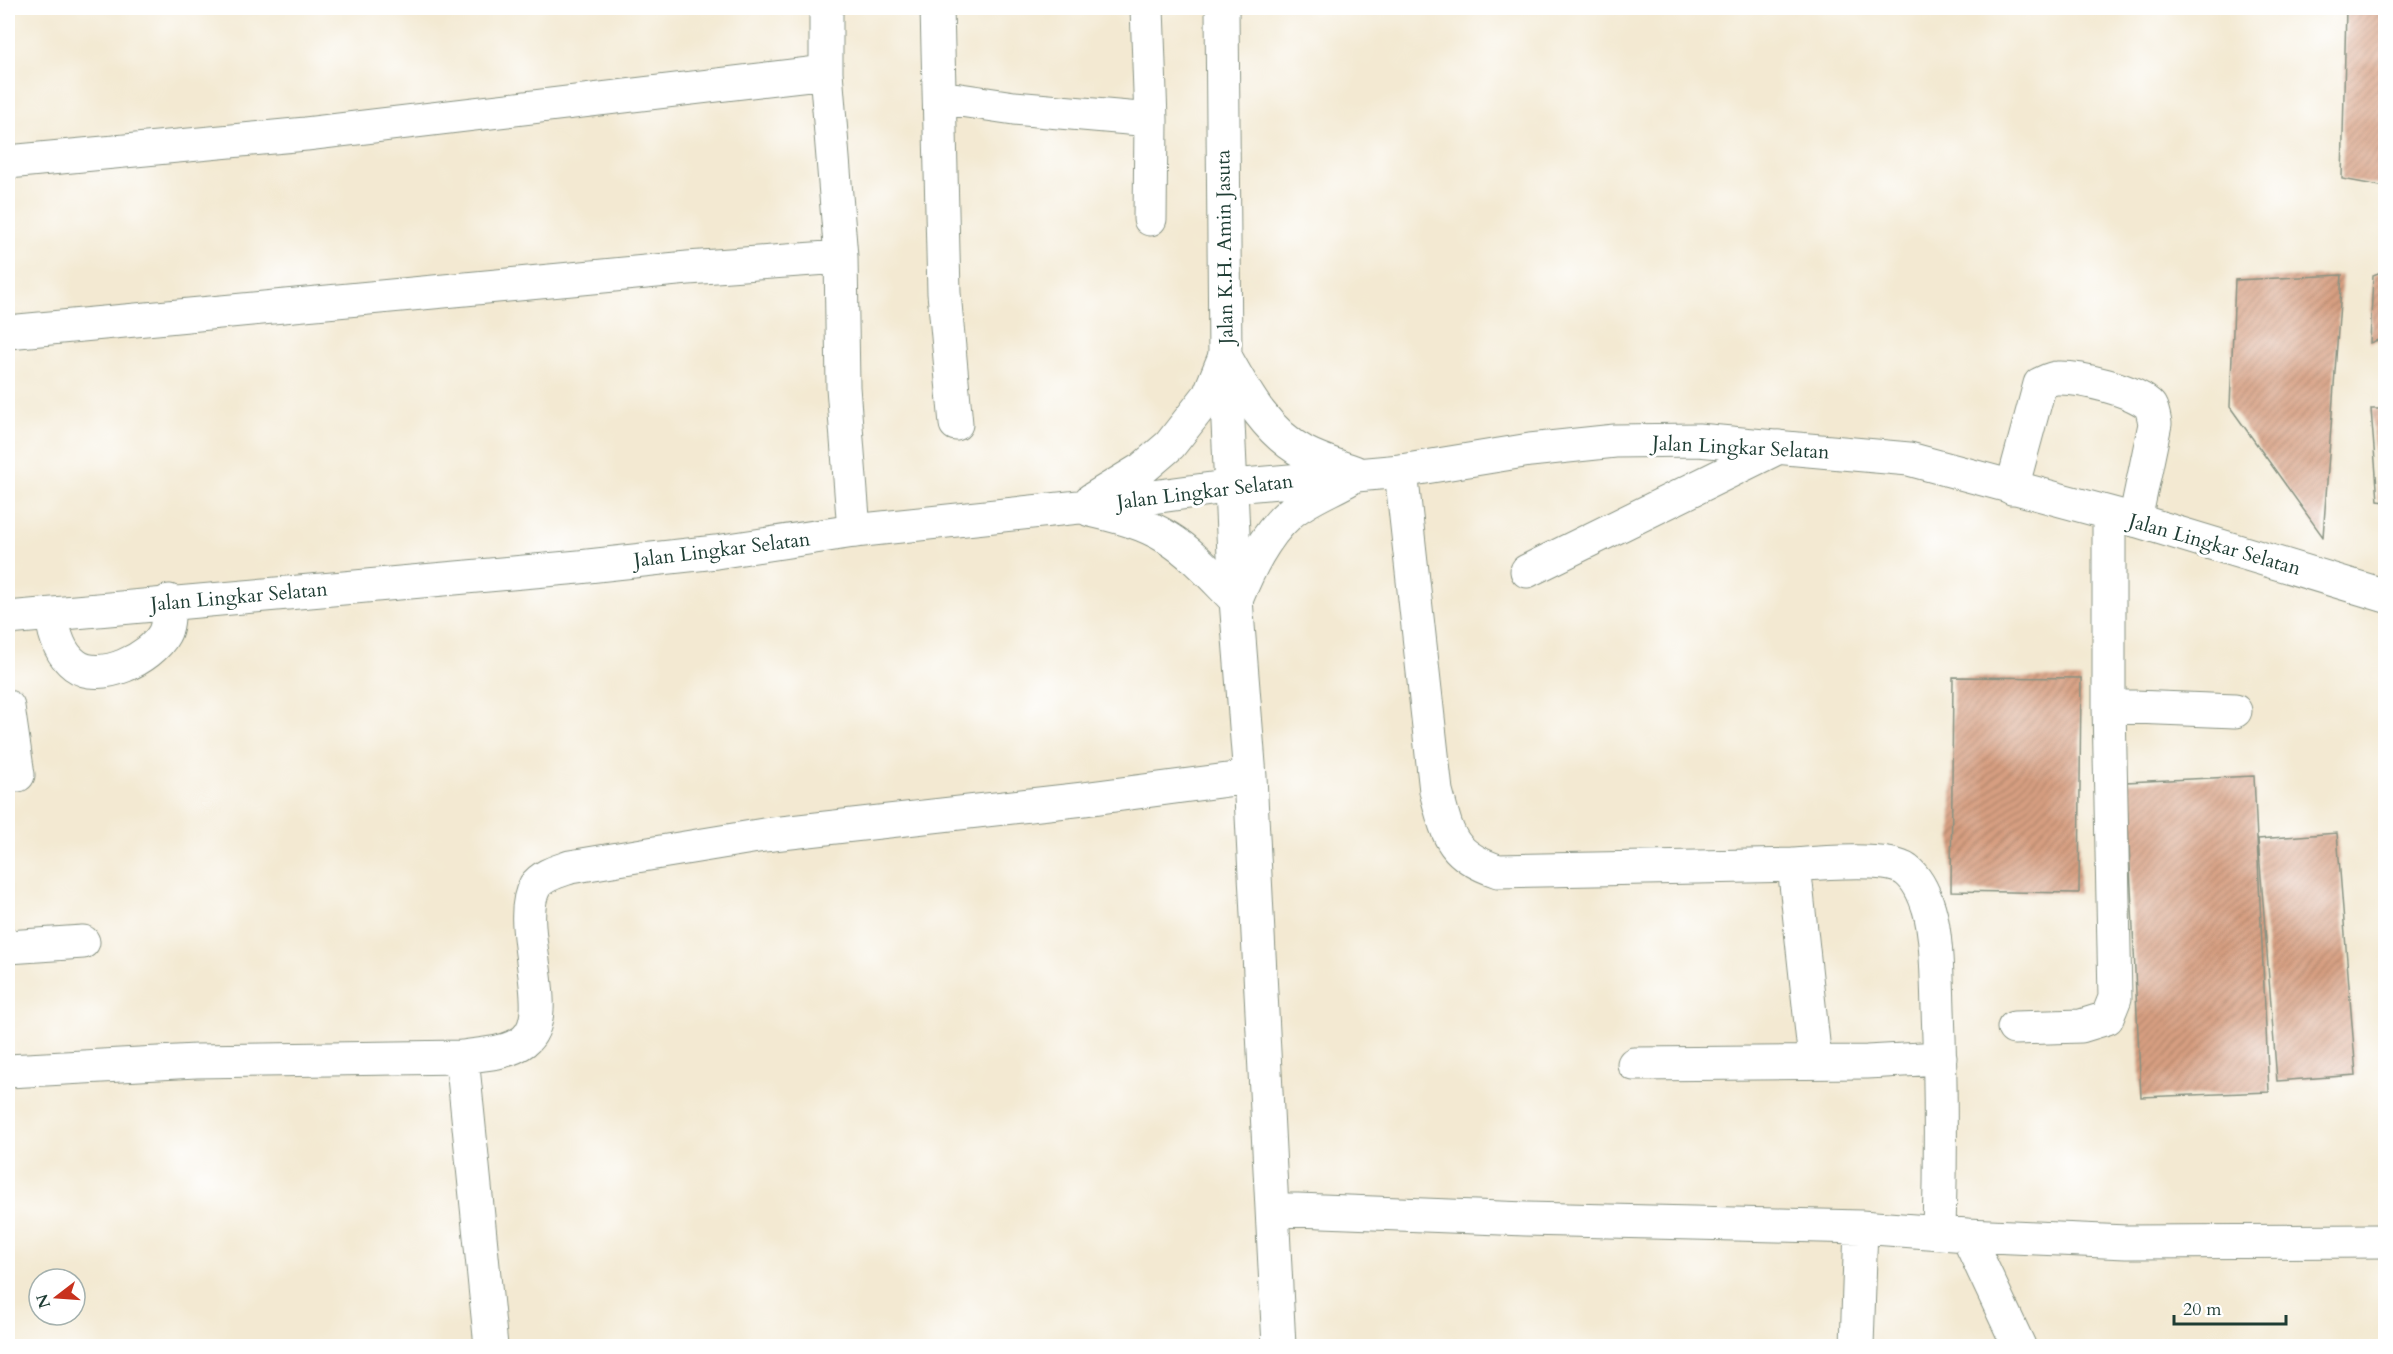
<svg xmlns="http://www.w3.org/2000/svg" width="2393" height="1354" viewBox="0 0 2393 1354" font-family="Cardo,serif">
<defs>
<pattern id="building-hatch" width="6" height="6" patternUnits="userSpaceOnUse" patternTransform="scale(1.5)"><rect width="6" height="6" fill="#d79f81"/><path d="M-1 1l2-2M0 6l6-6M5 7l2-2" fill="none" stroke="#ae836a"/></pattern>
</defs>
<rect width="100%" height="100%" fill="#fff"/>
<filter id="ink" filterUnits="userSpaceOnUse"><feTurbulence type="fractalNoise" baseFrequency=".0167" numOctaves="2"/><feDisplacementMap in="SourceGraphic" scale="12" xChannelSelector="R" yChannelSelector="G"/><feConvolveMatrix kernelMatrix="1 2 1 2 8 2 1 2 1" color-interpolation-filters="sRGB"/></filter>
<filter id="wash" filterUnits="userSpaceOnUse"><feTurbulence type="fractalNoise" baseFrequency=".008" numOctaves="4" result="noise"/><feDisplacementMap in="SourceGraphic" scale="24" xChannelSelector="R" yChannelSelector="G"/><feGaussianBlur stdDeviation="1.35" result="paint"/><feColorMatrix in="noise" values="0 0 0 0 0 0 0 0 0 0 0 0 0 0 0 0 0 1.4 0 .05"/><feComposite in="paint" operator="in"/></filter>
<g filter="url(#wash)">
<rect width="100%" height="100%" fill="#f3e9d2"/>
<g id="blocks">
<path fill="url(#building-hatch)" d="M2346 8H2386V187L2342 179Z
M2386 270V337L2370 343 2373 275Z
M2342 275 2323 537 2230 407 2235 280Z
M2371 409H2386V502L2378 501Z
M1953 677 2081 678 2079 893 1951 891Z
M2254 776 2269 1092 2141 1097 2126 782Z
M2337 833 2356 1075 2277 1081 2258 839Z"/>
</g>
</g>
<g filter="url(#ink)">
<use href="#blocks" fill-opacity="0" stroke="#899383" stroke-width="1.5"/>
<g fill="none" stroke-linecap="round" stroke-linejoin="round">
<g stroke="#899383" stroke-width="35">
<path id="minor" d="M826 8V72L841 257 843 387 854 531
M937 8 944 293 956 424
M1147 8 1151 120 1150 219
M1222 8 1225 356 1236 600 1250 777 1279 1346
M940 97 1014 108 1151 120
M8 162 306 134 826 72
M8 332 688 268 841 257
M1401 471 1436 791C1448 836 1450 855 1498 871L1794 865C1818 863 1887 857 1906 870 1918 879 1925 896 1929 909 1937 935 1937 981 1938 1009 1941 1084 1941 1158 1939 1233
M2012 488 2040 384C2045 382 2051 378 2057 378 2079 377 2136 390 2150 406 2153 411 2154 418 2155 424L2135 520
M1527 571 1779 447
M52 615C54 634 59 653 75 665 100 684 151 658 164 634 169 625 168 610 169 601
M2109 706 2235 711
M8 707 18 775
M1794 865 1815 1061
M8 947 83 942
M2014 1028 2081 1026 2107 1018 2115 998 2109 706V514
M462 1057 491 1346
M1634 1064 1867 1062 1940 1058
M8 1071 196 1061 462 1057C481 1054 507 1054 524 1041 558 1014 513 925 535 886 542 875 559 871 570 867L764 835 1084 799 1250 777
M1272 1209 1526 1219 1861 1227 1967 1235 2019 1346
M1967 1235 2126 1242 2386 1241
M1857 1346 1861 1227"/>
</g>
<g stroke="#899383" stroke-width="35">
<path id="highway" d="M1225 356C1246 394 1266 432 1305 453 1320 461 1338 466 1354 472
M1091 500 1142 469 1170 445 1209 395 1225 356
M1090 510C1116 516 1145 523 1168 538 1194 554 1215 579 1236 600 1248 571 1264 536 1289 514 1304 500 1330 490 1349 479
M8 618 579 567 716 552 854 531 1079 507 1233 486 1401 471 1530 450 1615 441 1698 440 1909 459 2135 520 2386 596"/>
</g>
<use href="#minor" stroke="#fff" stroke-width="33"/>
<use href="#highway" stroke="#fff" stroke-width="33"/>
</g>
</g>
<g text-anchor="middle" stroke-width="6" stroke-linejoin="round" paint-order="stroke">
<g font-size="20" fill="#1f3d34" stroke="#fff">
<text transform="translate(1224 247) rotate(-91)" y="7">Jalan K.H. Amin Jasuta</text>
<text transform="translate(1741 447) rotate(3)" y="7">Jalan Lingkar Selatan</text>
<text transform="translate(1205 491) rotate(-7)" y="7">Jalan Lingkar Selatan</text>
<text transform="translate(2215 544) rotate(16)" y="7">Jalan Lingkar Selatan</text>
<text transform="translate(722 549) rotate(-7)" y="7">Jalan Lingkar Selatan</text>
<text transform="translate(239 596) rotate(-5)" y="7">Jalan Lingkar Selatan</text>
</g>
</g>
<rect width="2393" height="1354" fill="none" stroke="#fff" stroke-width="30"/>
<g transform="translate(57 1297) rotate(253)"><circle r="28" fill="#ffffff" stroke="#a5b1ae" stroke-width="1.5"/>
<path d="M0-4.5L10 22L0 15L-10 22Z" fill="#c8321e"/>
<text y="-9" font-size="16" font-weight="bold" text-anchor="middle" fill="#1f3d34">N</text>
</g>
<path d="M2174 1315v9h112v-9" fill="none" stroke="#1f3d34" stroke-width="3"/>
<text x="2183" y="1315" font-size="18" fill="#1f3d34" stroke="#ffffff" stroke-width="4.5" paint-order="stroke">20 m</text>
</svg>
